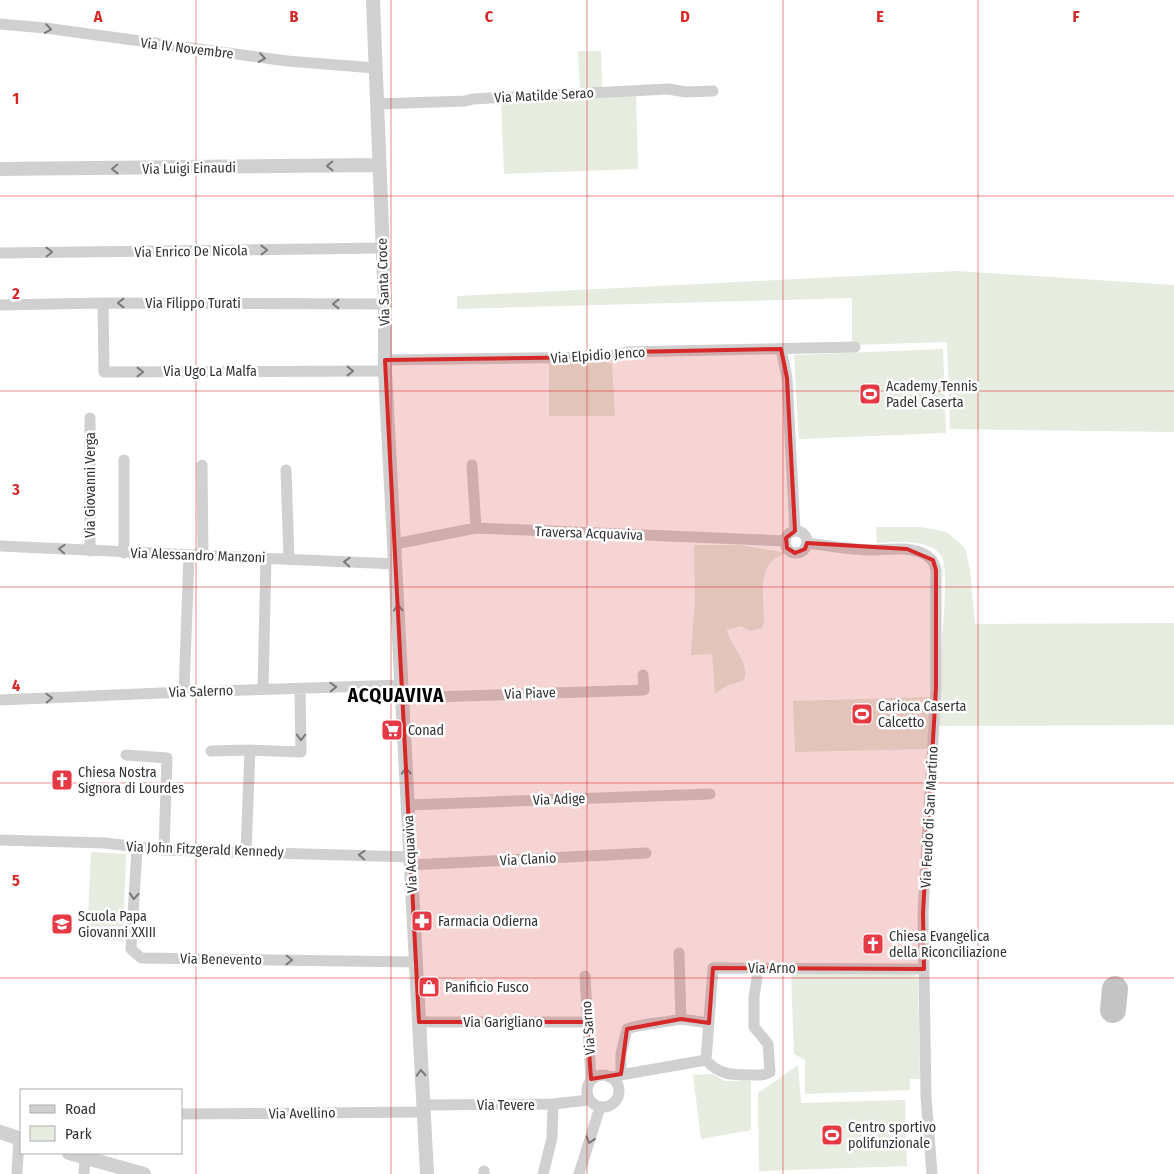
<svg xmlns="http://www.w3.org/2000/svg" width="1174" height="1174" viewBox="0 0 1174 1174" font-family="'Fira Sans Condensed',sans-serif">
<rect width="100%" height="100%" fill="#fff"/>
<path fill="#e6ecdf" d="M578 51H601L602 89 580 90Z
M636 94 638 169 504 174 501 100Z
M957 271 1174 285V432L950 429 947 342 852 345V298L457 309V296Z
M943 349 946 433 799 439 794 355Z
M549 363H612L615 416H549Z
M876 527H921L947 532 965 548 970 569 975 624 1174 623V725L938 726C939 702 939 677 941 653 942 635 949 569 942 557 932 538 894 542 877 543Z
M694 545H739L788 553C755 560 764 596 764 622L762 628 750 631 741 626 727 630C731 648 750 661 744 680L727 686 715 693 712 654 691 655 695 600Z
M930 697 928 749 795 752 793 701Z
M91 852 126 854 123 941 87 939Z
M791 974H914L918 978 920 1079H910V1090L805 1094V1060L794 1054Z
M798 1065 801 1103 905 1100 907 1166 759 1171 758 1093Z
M712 1074 725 1081H751V1130L701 1139 693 1075Z"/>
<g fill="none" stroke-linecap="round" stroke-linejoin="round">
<path stroke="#c4c4c4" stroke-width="26" d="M1113 1010 1115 989"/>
<path stroke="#d0d0d0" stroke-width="11" d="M0 24 45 28 287 61 375 68
M376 104 465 101 473 99 668 89 686 92 713 91
M0 253 382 248
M103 303 104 372 385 371
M0 305 103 303 385 304
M781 349 787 378 795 531
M385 360 605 357 627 352 855 347
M202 465 203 557
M472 465 476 528
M286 470 289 559
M785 542a11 11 0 1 1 22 0a11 11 0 1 1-22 0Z
M807 543C828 546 848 549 869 550 886 550 906 546 922 553 931 557 934 562 936 570V688L923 913 926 1097 932 1174
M395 544 476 528 785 541
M0 546C132 553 264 558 396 564
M90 551V418
M124 553V460
M263 689 266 558
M184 692 189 556
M402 698 644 690 643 675
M0 700 184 692 402 685
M211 751 250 750
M126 755 167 758 164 850
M408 805 710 794
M0 840 105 843 164 850 410 857
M137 848 131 949 141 958 416 962
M246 851 250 750 301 752 300 689
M411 865 646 853
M679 953 681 1019 709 1023
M585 976 591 1079
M419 1022H587
M706 1060C719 1075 732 1075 751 1075 758 1075 764 1076 770 1072L768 1044 754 1027V997L757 978
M621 1074V1054L627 1029C643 1023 663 1023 681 1019
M587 1091a16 16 0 1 1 32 0a16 16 0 1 1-32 0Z
M609 1077 706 1060 713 968 924 969
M423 1105 553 1104 589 1100
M181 1114 423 1112
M484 1171V1174
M17 1174 19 1138
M84 1174 85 1158
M543 1174 552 1138 553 1104
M579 1174 600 1107"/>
<path stroke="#d0d0d0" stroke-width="14" d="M373 0 385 304V371L427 1174
M0 169 378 165
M0 1132 21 1139
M69 1153 144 1174"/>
</g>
<defs><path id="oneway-chevron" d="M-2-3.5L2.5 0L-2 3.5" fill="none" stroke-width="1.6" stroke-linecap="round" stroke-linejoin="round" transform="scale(1.25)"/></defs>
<g stroke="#7a7a7a">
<use href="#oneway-chevron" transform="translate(48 29) rotate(8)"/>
<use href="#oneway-chevron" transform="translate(262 58) rotate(8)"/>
<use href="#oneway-chevron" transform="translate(330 166) rotate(179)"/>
<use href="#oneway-chevron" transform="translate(115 169) rotate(179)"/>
<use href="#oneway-chevron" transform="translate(264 250) rotate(-1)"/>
<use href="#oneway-chevron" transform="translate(49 252) rotate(-1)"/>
<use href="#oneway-chevron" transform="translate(121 303) rotate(-180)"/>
<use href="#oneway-chevron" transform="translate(336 304) rotate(-180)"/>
<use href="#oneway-chevron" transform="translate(350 371)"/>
<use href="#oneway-chevron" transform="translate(140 372)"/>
<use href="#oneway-chevron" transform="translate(62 549) rotate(-177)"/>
<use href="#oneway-chevron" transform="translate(347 562) rotate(-177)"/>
<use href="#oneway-chevron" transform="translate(398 608) rotate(-93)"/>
<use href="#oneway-chevron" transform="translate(333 687) rotate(-2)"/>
<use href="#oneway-chevron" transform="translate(49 698) rotate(-3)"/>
<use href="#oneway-chevron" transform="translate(301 737) rotate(90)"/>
<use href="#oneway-chevron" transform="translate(406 771) rotate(-93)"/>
<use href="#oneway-chevron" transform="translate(362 855) rotate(-178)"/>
<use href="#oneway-chevron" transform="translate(134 896) rotate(93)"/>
<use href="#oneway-chevron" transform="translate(289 960) rotate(1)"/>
<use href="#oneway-chevron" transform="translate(421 1073) rotate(-93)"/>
<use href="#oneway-chevron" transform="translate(590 1140) rotate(107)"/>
</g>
<path fill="#d62828" fill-opacity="0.2" stroke="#d62828" stroke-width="4" stroke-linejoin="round" d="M781 349 787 378 795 531 786 538 787 548 795 553 805 549 807 543 907 549 933 560 936 570V688L923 913 924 969 713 968 709 1023 681 1019 627 1029 621 1074 591 1079 587 1022H419L385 360 605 357 627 352Z"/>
<path fill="none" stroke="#d62828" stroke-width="1" stroke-opacity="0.55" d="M196 0V1174M391 0V1174M587 0V1174M783 0V1174M978 0V1174M0 196H1174M0 391H1174M0 587H1174M0 783H1174M0 978H1174"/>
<defs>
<g id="stadium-square" transform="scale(1.125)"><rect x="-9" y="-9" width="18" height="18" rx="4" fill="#e63946" stroke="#fff"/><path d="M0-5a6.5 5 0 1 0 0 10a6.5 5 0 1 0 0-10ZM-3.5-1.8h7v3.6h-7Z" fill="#fff"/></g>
<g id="supermarket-square" transform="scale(1.125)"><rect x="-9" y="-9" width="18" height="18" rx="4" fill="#e63946" stroke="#fff"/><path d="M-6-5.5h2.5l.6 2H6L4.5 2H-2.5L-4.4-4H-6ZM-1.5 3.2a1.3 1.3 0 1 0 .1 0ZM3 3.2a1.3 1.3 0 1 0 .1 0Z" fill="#fff"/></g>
<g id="church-square" transform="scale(1.125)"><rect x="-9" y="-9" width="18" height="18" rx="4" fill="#e63946" stroke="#fff"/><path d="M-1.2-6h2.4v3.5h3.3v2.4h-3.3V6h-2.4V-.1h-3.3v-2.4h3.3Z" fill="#fff"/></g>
<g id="pharmacy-square" transform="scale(1.125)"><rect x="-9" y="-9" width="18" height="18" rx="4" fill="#e63946" stroke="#fff"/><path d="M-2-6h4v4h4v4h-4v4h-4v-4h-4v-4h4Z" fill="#fff"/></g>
<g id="school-square" transform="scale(1.125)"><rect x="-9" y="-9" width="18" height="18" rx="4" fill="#e63946" stroke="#fff"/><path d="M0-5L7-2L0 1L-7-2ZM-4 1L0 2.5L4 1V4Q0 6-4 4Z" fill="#fff"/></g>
<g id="shop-square" transform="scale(1.125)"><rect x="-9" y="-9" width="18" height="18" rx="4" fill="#e63946" stroke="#fff"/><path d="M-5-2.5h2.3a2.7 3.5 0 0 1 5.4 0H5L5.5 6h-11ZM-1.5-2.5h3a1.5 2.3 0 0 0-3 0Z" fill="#fff"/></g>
</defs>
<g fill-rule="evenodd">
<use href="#stadium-square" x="870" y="394"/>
<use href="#stadium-square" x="862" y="714"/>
<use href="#supermarket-square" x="392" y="730"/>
<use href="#church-square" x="62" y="780"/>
<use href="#pharmacy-square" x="422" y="921"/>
<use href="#school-square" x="62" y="924"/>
<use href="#church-square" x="873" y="944"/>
<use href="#shop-square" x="429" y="987"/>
<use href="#stadium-square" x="832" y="1135"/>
</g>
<g text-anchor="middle" stroke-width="5" stroke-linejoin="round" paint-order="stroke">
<g font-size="14" fill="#333" stroke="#fff">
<text transform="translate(187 48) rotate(7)" y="5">Via IV Novembre</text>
<text transform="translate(544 95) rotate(-3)" y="5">Via Matilde Serao</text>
<text transform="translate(189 168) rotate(-1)" y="5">Via Luigi Einaudi</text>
<text transform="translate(191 251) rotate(-1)" y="5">Via Enrico De Nicola</text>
<text transform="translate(383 282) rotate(-92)" y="5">Via Santa Croce</text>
<text x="193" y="308">Via Filippo Turati</text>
<text transform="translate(598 355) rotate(-4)" y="5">Via Elpidio Jenco</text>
<text x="210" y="376">Via Ugo La Malfa</text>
<text transform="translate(90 485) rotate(-90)" y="5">Via Giovanni Verga</text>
<text transform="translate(589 533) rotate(2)" y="5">Traversa Acquaviva</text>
<text transform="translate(198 555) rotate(2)" y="5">Via Alessandro Manzoni</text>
<text transform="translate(201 691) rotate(-2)" y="5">Via Salerno</text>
<text transform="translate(530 693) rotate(-2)" y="5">Via Piave</text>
<text transform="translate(559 799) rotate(-2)" y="5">Via Adige</text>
<text transform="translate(929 817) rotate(-87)" y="5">Via Feudo di San Martino</text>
<text transform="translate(205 849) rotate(2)" y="5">Via John Fitzgerald Kennedy</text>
<text transform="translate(410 854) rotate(-93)" y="5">Via Acquaviva</text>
<text transform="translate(528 859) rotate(-3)" y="5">Via Clanio</text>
<text transform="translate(221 959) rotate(1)" y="5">Via Benevento</text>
<text x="772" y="973">Via Arno</text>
<text x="503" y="1027">Via Garigliano</text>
<text transform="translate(588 1028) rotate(-94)" y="5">Via Sarno</text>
<text x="506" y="1110">Via Tevere</text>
<text transform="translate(302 1113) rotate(-1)" y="5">Via Avellino</text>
</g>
<g font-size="14" fill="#333" stroke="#fff" text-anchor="start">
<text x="886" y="391">Academy Tennis<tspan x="886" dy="16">Padel Caserta</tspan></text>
<text x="878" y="711">Carioca Caserta<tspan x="878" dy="16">Calcetto</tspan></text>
<text x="408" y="735">Conad</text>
<text x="78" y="777">Chiesa Nostra<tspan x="78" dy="16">Signora di Lourdes</tspan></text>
<text x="78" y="921">Scuola Papa<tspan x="78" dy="16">Giovanni XXIII</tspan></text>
<text x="438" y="926">Farmacia Odierna</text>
<text x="889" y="941">Chiesa Evangelica<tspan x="889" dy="16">della Riconciliazione</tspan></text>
<text x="445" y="992">Panificio Fusco</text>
<text x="848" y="1132">Centro sportivo<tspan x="848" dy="16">polifunzionale</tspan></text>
</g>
<g font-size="19" font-weight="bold" letter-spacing="1" fill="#000" stroke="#fff">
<text x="396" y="702">ACQUAVIVA</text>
</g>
</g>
<g font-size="16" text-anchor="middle" font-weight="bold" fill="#d62828" stroke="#fff" stroke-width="5" stroke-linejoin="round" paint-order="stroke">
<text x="98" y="22">A</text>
<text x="294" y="22">B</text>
<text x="489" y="22">C</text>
<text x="685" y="22">D</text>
<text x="880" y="22">E</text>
<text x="1076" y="22">F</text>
<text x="16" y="104">1</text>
<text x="16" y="299">2</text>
<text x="16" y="495">3</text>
<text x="16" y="691">4</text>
<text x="16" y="886">5</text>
</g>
<rect x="20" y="1089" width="162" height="65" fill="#ffffff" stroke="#adadad"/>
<rect x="30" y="1105" width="25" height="8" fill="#d0d0d0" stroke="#adadad"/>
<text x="65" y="1114" font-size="15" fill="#333333">Road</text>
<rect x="30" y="1126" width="25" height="15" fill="#e6ecdf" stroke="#adadad"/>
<text x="65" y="1139" font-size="15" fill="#333333">Park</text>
</svg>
